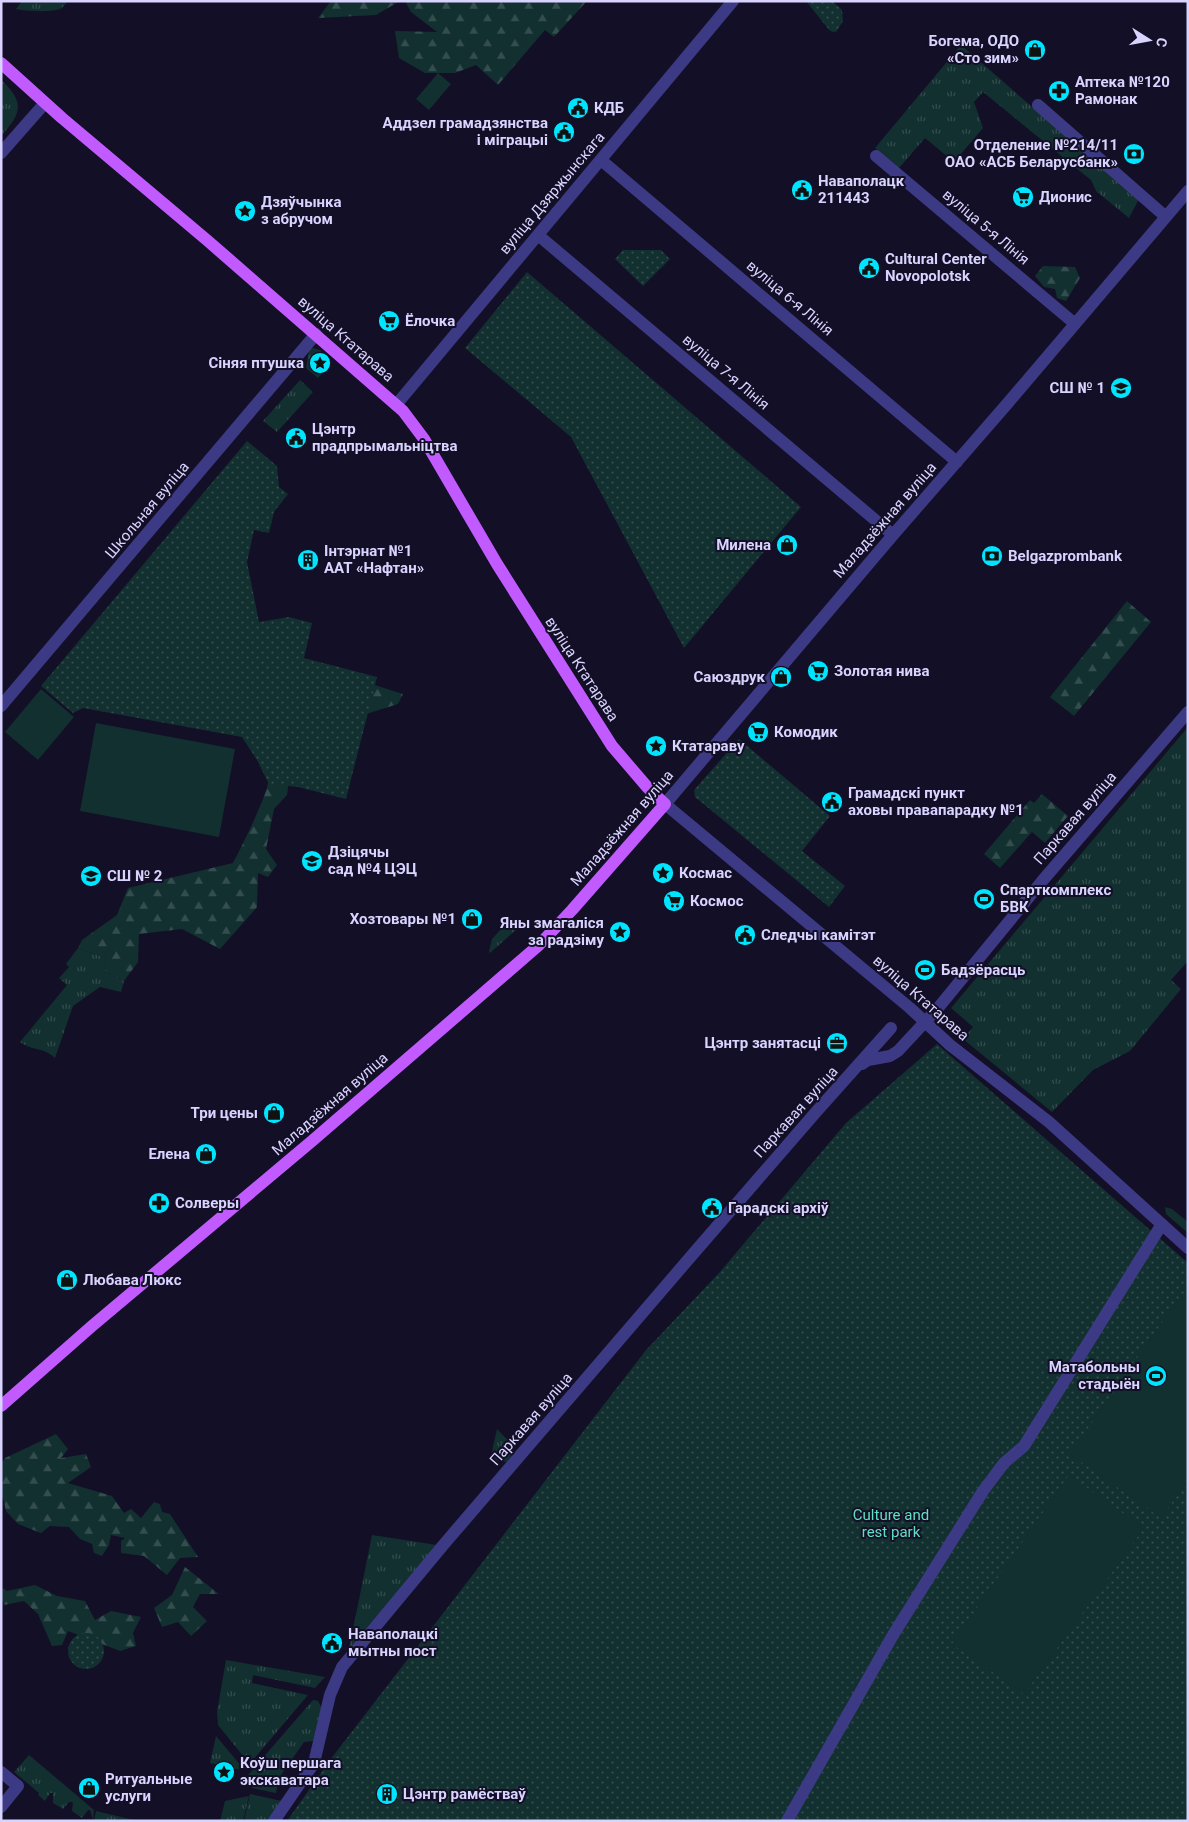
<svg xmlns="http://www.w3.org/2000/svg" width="1189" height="1822" viewBox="0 0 1189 1822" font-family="Roboto,sans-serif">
<defs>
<pattern id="grass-tufts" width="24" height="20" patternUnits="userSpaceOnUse" patternTransform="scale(1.25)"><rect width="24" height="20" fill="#12302f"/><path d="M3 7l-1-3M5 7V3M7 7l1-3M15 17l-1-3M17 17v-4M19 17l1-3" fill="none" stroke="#344d4e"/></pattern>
<pattern id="forest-firs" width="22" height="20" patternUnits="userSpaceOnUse" patternTransform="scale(1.25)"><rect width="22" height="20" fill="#12302f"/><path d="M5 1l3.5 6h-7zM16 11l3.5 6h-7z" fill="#344d4e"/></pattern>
<pattern id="park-dots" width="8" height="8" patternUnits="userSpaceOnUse" patternTransform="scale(1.25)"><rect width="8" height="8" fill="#12302f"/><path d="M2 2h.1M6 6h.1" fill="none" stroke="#344d4e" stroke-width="1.8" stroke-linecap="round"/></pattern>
</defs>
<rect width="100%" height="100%" fill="#130f26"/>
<path fill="url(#grass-tufts)" d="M22 1H68C67 2 63 7 62 8 53 13 25 11 16 9Z
M961 45 1046 119 1140 197 1129 218 1096 191 1091 180 983 92 974 102 983 128 954 162 925 138 899 168 875 148Z
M1 80C25 102 22 113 1 136Z
M313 348 320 350 332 362 318 378 306 368 309 349Z
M300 380 313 392 277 432 263 421Z
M1188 727V961L1171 980 1181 989 1130 1051 1093 1070 1052 1112 963 1039 973 1027 951 1008Z
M504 926 518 928 490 953 489 951 492 939Z
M78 948 104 957 106 972 124 981 121 992 100 987 73 1006 55 1058C42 1046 34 1052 20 1042L67 985 59 978 69 967 66 964Z
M1165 1207 1172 1209 1188 1222V1233L1166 1214Z
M497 1429C507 1440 521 1448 506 1462L490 1460Z
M372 1535 437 1545 349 1649Z
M226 1660 325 1677 315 1688 253 1675 252 1683 308 1695 253 1760 248 1762 218 1725 217 1712Z
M313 1700 318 1701 322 1708 314 1741 304 1742 279 1778 276 1793 252 1788 248 1775Z
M216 1736 242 1767 241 1770 210 1763Z
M29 1755 94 1810 93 1820 90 1810H88L82 1818 72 1811 73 1803 72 1802H69L63 1809 53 1803V1793H50L45 1801 38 1795 39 1793 14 1772Z
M250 1794 282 1801 269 1821H244Z
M249 1796 243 1821H220L225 1801Z
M96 1811 138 1821H94Z"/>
<path fill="url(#forest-firs)" d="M331 1H400L376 15 318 18Z
M405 1H587L554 37 545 30 498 85 476 65 455 73H425L399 58 395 31 437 32 411 12Z
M1043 266 1075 267 1080 278 1066 301 1057 298 1055 289 1044 287 1035 276Z
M1127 601 1151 622 1074 716 1050 697Z
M298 661 403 694 398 704 360 716 290 773 287 795 274 809 266 849 277 865 268 877 258 873 257 907 220 949 182 929 139 934 138 962 124 981 106 972 104 957 78 948 82 940 117 915 128 888 233 863C240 850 269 792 268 781 266 764 252 748 243 733Z
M1042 794 1068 816 1045 843 1032 832 1000 868 984 854 1030 800 1034 803Z
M56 1434 68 1449 61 1458 86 1454 91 1467 68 1483 112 1496 124 1513 131 1509 141 1518 154 1502 160 1504 162 1512 170 1514 198 1557 180 1558 167 1575 144 1556 121 1553V1541L125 1538 111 1535 109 1545 102 1556 94 1553 92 1544 80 1539 69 1527 50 1526 41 1533 18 1524 6 1511 3 1498 1 1497V1464L5 1458Z
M185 1567 219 1594H200L193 1607 207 1621 191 1636 178 1622 162 1627 154 1608 172 1595Z
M35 1585 57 1596 85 1601 95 1620 111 1611 141 1617 133 1633 136 1646 120 1651 68 1631 62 1645 52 1646 38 1614 24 1601 4 1605 1 1597 3 1588 7 1591Z"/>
<path fill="url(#park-dots)" d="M806 1H832L842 10 843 21 836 32 830 31Z
M623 250H661L670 259 643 286 615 259Z
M527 272 801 507 684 648 571 437 465 348Z
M247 441 277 466 279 487 288 494 274 512 269 533 254 530 247 562 259 622 289 617 312 623 304 658 377 677 346 799 298 787 269 784 257 760 242 737 83 708 73 713 41 686Z
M739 739 830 816 802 851 845 886 829 907 695 797 694 790Z
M937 1044 1188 1263V1821H287L330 1760 646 1350 719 1273 846 1123Z
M68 1651a18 18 0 1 1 36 0a18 18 0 1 1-36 0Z"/>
<path fill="#12302f" d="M438 73 451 84 429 110 416 99Z
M41 689 74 717 38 760 5 732Z
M96 723 235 749 219 837 80 811Z
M1182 1294 1188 1298V1480L1161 1518 1070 1454Z
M1069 1475 1144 1528 1024 1694 952 1644Z"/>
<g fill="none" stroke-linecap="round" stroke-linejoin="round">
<path stroke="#3d3a85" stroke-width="12" d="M1038 105 1166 217
M1 153 45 103
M876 156 1074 323
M601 160 957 462
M1188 191 1007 404 893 535 665 804 910 1008 950 1045 1049 1122 1188 1248
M538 235 893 535
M396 405 733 1
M1 706 316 334
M862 1064 868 1060 890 1056 898 1051 938 1008 1043 880 1188 712
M1 1772 18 1786 1 1807
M274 1821 314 1763 330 1695 342 1667 445 1543 693 1254 816 1112 891 1028
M787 1821 893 1635 983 1491 1004 1463 1024 1446 1162 1224"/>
<path stroke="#c25bff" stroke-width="12" d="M1 63 62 118 208 241 403 411 424 439 497 564 612 746 648 788 665 804 572 910 539 945 312 1141 92 1326 1 1406"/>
</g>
<defs>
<g id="shop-disc" transform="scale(1.125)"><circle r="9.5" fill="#00e5ff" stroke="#130f26"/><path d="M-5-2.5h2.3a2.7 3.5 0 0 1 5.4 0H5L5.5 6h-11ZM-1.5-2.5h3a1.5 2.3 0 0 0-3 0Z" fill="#111"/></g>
<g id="pharmacy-disc" transform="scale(1.125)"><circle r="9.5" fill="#00e5ff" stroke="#130f26"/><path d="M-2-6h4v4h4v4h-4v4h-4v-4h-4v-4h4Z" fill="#111"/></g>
<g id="civic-disc" transform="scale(1.125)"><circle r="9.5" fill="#00e5ff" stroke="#130f26"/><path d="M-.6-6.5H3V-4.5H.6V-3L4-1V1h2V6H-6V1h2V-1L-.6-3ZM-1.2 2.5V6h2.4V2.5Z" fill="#111"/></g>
<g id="bank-disc" transform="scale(1.125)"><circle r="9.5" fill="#00e5ff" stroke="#130f26"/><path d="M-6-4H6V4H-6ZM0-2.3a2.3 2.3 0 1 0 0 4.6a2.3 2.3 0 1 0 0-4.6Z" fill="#111"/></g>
<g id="supermarket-disc" transform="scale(1.125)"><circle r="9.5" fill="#00e5ff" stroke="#130f26"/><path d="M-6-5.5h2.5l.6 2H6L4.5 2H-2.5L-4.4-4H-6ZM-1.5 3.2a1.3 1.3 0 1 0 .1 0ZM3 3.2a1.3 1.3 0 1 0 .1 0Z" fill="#111"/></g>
<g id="sight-disc" transform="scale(1.125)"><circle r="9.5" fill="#00e5ff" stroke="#130f26"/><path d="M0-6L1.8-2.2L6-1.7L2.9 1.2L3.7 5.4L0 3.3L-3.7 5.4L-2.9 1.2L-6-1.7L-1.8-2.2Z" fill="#111"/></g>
<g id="school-disc" transform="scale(1.125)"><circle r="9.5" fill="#00e5ff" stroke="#130f26"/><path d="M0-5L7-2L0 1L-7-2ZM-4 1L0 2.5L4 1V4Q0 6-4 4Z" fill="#111"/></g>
<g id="building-disc" transform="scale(1.125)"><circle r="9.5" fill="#00e5ff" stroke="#130f26"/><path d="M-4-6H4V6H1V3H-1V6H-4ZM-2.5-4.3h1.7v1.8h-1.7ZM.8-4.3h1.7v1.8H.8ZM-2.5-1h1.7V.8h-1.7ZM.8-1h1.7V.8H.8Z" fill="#111"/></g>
<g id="stadium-disc" transform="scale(1.125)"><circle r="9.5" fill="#00e5ff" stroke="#130f26"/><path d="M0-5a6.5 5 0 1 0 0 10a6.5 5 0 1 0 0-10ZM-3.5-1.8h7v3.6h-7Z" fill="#111"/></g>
<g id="office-disc" transform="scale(1.125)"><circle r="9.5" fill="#00e5ff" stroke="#130f26"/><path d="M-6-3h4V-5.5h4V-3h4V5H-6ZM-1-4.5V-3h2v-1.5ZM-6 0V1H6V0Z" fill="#111"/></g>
</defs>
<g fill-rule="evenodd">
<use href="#shop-disc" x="1035" y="50"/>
<use href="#pharmacy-disc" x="1059" y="91"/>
<use href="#civic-disc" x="578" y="108"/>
<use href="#civic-disc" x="564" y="132"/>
<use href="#bank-disc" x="1134" y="154"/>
<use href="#civic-disc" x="802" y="190"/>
<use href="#supermarket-disc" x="1023" y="197"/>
<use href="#sight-disc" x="245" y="211"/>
<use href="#civic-disc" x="869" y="268"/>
<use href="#supermarket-disc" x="389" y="321"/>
<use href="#sight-disc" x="320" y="363"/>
<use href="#school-disc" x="1121" y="388"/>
<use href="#civic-disc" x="296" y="438"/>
<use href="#shop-disc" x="787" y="545"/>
<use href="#bank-disc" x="992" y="556"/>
<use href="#building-disc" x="308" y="560"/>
<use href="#supermarket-disc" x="818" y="671"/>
<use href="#shop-disc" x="781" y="677"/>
<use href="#supermarket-disc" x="758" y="732"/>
<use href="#sight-disc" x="656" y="746"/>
<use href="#civic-disc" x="832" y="802"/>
<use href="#school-disc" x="312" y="861"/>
<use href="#sight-disc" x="663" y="873"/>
<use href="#school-disc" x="91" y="876"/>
<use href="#stadium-disc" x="984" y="899"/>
<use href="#supermarket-disc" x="674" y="901"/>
<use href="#shop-disc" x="472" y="919"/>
<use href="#sight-disc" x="620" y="932"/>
<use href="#civic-disc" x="745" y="935"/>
<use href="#stadium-disc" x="925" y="970"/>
<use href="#office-disc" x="837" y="1043"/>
<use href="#shop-disc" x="274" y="1113"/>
<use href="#shop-disc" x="206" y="1154"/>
<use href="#pharmacy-disc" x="159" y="1203"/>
<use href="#civic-disc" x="712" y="1208"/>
<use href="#shop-disc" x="67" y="1280"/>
<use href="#stadium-disc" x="1156" y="1376"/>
<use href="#civic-disc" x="332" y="1643"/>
<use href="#sight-disc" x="224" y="1772"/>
<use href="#shop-disc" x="89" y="1788"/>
<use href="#building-disc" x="387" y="1794"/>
</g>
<g text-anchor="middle" stroke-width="4" stroke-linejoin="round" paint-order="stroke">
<g font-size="15" font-weight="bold" fill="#d9d4ff" stroke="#130f26" text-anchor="start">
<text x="1019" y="46" text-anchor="end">Богема, ОДО<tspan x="1019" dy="17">«Сто зим»</tspan></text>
<text x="1075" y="87">Аптека №120<tspan x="1075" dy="17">Рамонак</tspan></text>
<text x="594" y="113">КДБ</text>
<text x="548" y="128" text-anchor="end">Аддзел грамадзянства<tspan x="548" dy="17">і міграцыі</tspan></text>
<text x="1118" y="150" text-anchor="end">Отделение №214/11<tspan x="1118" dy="17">ОАО «АСБ Беларусбанк»</tspan></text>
<text x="818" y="186">Наваполацк<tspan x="818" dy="17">211443</tspan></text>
<text x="1039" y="202">Дионис</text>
<text x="261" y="207">Дзяўчынка<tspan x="261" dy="17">з абручом</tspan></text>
<text x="885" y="264">Cultural Center<tspan x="885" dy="17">Novopolotsk</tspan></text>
<text x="405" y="326">Ёлочка</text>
<text x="304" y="368" text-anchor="end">Сіняя птушка</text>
<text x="1105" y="393" text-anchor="end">СШ № 1</text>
<text x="312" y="434">Цэнтр<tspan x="312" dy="17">прадпрымальніцтва</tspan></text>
<text x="771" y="550" text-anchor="end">Милена</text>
<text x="324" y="556">Інтэрнат №1<tspan x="324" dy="17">ААТ «Нафтан»</tspan></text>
<text x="1008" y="561">Belgazprombank</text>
<text x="834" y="676">Золотая нива</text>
<text x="765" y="682" text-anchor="end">Саюздрук</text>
<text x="774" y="737">Комодик</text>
<text x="672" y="751">Ктатараву</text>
<text x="848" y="798">Грамадскі пункт<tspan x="848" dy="17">аховы правапарадку №1</tspan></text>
<text x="328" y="857">Дзіцячы<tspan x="328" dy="17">сад №4 ЦЭЦ</tspan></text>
<text x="679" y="878">Космас</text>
<text x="107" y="881">СШ № 2</text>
<text x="1000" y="895">Спарткомплекс<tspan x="1000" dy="17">БВК</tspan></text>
<text x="690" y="906">Космос</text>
<text x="456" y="924" text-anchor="end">Хозтовары №1</text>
<text x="604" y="928" text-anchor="end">Яны змагаліся<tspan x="604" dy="17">за радзіму</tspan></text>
<text x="761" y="940">Следчы камітэт</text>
<text x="941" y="975">Бадзёрасць</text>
<text x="821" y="1048" text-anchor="end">Цэнтр занятасці</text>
<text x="258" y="1118" text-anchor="end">Три цены</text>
<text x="190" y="1159" text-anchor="end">Елена</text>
<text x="175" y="1208">Солверы</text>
<text x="728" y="1213">Гарадскі архіў</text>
<text x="83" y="1285">Любава Люкс</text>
<text x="1140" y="1372" text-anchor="end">Матабольны<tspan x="1140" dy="17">стадыён</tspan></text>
<text x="348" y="1639">Наваполацкі<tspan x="348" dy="17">мытны пост</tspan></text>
<text x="240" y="1768">Коўш першага<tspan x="240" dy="17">экскаватара</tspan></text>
<text x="105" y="1784">Ритуальные<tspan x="105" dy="17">услуги</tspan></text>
<text x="403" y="1799">Цэнтр рамёстваў</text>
</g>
<g font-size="15" fill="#d9d4ff" stroke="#130f26">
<text transform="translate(552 193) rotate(-50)" y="5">вуліца Дзяржынскага</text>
<text transform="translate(986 227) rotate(40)" y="5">вуліца 5-я Лінія</text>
<text transform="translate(790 298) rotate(40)" y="5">вуліца 6-я Лінія</text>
<text transform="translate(346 339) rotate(41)" y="5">вуліца Ктатарава</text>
<text transform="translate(726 372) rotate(40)" y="5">вуліца 7-я Лінія</text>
<text transform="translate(147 510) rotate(-50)" y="5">Школьная вуліца</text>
<text transform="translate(885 520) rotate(-49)" y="5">Маладзёжная вуліца</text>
<text transform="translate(582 669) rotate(57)" y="5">вуліца Ктатарава</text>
<text transform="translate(1075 818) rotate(-49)" y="5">Паркавая вуліца</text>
<text transform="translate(622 828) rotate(-49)" y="5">Маладзёжная вуліца</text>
<text transform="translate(921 998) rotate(41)" y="5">вуліца Ктатарава</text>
<text transform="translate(330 1104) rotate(-41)" y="5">Маладзёжная вуліца</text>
<text transform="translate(796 1112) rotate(-48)" y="5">Паркавая вуліца</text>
<text transform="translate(531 1419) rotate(-49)" y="5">Паркавая вуліца</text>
</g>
<g font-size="15" fill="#5fe0c0" stroke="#130f26">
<text x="891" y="1520">Culture and<tspan x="891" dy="17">rest park</tspan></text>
</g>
</g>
<rect width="1189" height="1822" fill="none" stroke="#d9d4ff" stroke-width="5"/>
<g transform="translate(1149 40) rotate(101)" stroke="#130f26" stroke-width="4" paint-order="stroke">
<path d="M0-4L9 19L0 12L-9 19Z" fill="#d9d4ff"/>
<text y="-8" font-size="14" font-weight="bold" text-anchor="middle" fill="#d9d4ff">С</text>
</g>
</svg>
